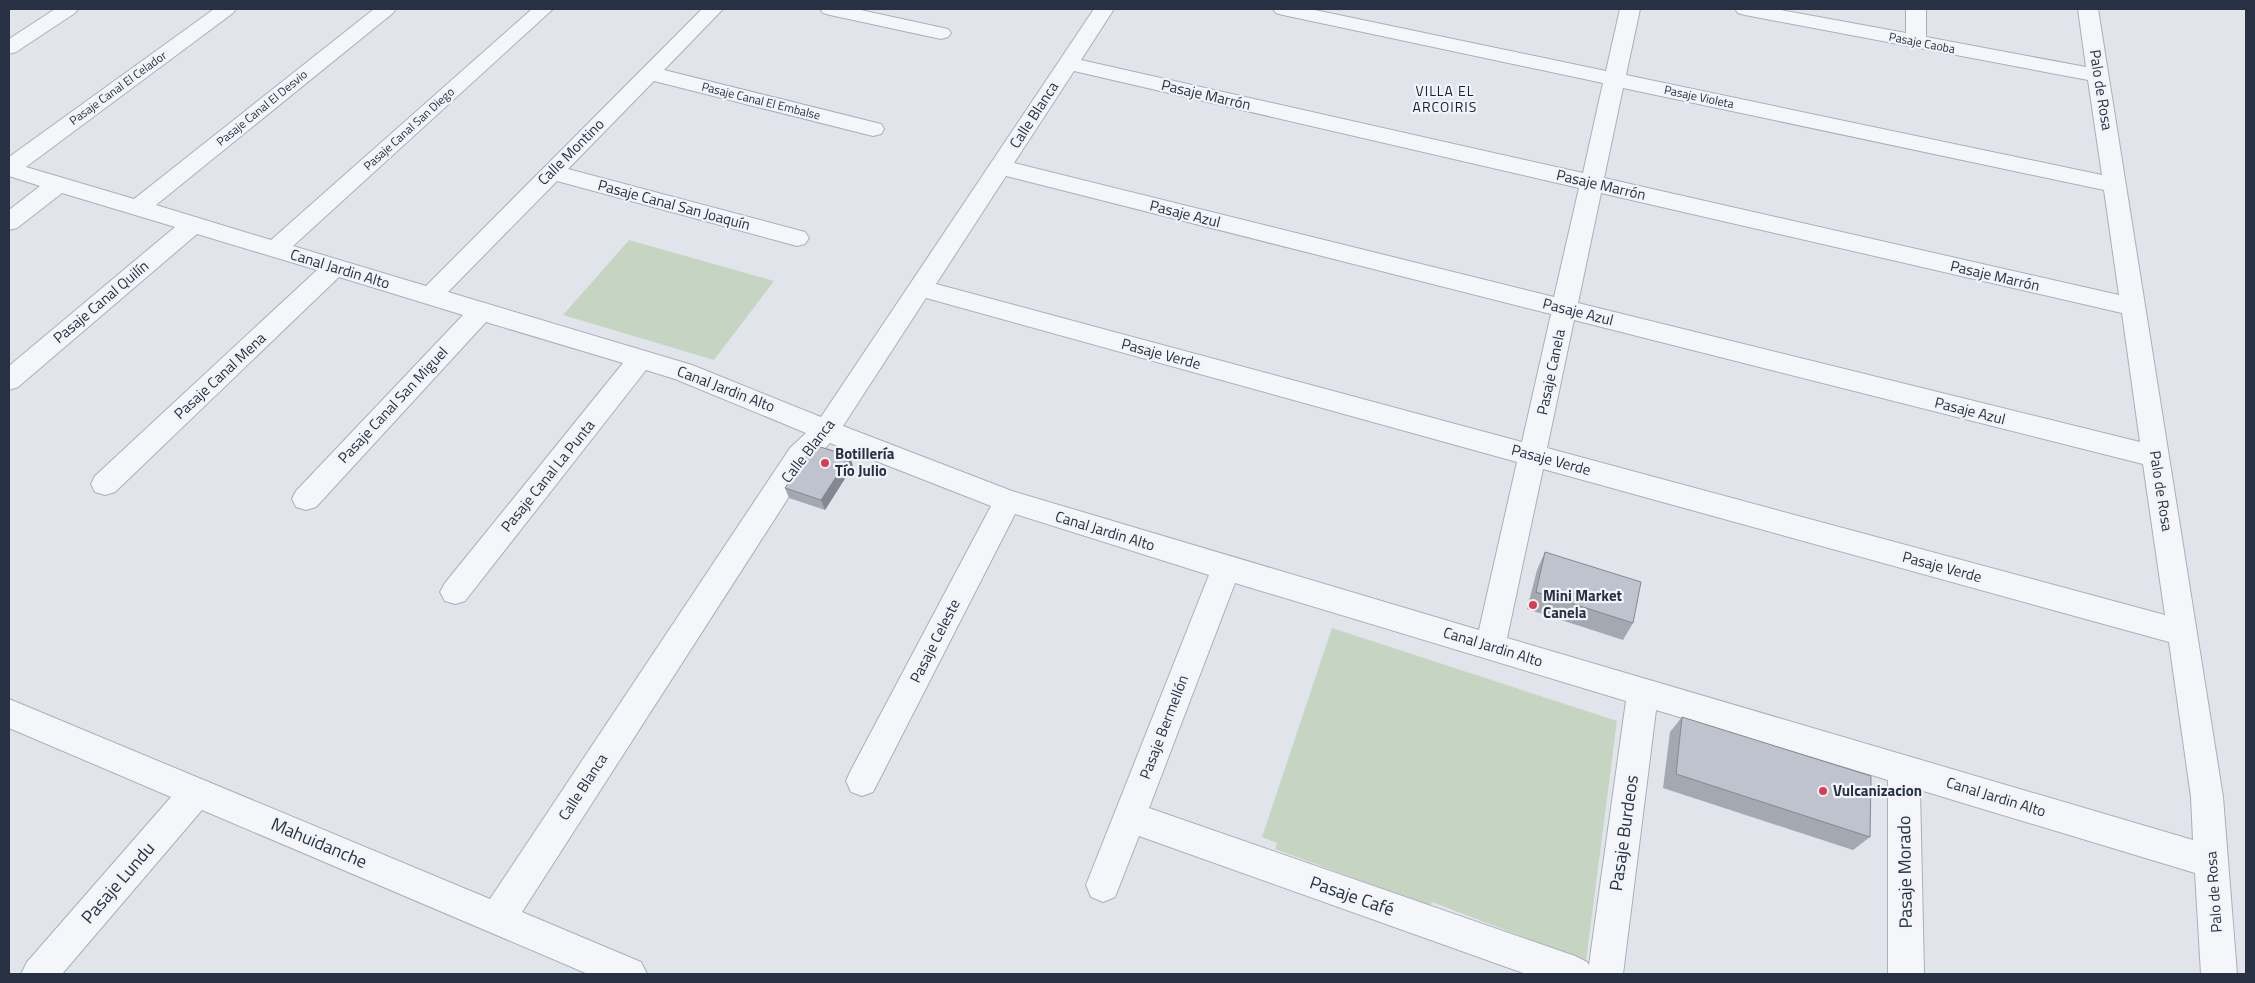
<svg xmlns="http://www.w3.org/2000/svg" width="2255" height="983" viewBox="0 0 2255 983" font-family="'Titillium Web',sans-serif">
<rect width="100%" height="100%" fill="#e1e5eb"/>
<path fill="#c6d5c1" d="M629 240 774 281 714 360 563 315Z
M1332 628 1617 721 1586 961 1432 902 1430 906 1275 849 1277 843 1262 837Z"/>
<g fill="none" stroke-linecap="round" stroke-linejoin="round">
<g stroke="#aaafb9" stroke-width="2">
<path id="minor" d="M55 9H78L75 13 16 52 9 54V39Z
M214 9H236L233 13 26 167 134 199 374 9H396L393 13 156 205 271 240 532 9H553L293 246 426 286 702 9H723L664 70 881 124 884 129 881 134 873 136 654 81 568 169 805 232 809 238 805 244 797 246 557 181 448 292 692 365 821 417 1094 9H1114L1081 60 1583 173 1603 83 1283 15 1276 13 1273 9H1310L1606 71 1620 9H1640L1626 75 2102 175 2088 80 1745 15 1738 13 1735 9H1775L1906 33V9H1926V37L2086 67 2078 9H2098L2223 797 2237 974H2201L2195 873 1920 790 1924 974H1888V780L1656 710 1623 974H1526L1139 836 1115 897 1103 902 1091 897 1086 885 1209 575 1015 514 873 792 862 796 851 792 846 781 851 770 991 506 830 443 810 464 522 912 641 962 647 974H588L202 810 62 974H21L27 962 171 797 9 728V699L490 899 790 448 806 433 675 379 646 370 465 601 455 604 445 601 440 592 445 583 623 363 486 322 316 507 306 510 296 507 292 499 296 491 463 315 339 277 115 492 105 495 95 492 91 484 95 476 317 270 197 234 18 387 9 390V366L175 227 62 193 17 228 9 230V210L40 186 9 176V157ZM1074 71 1579 188 1554 297 1014 163ZM1623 88 2104 190 2119 295 1604 178ZM1006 176 1551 314 1522 442 936 284ZM1601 193 2122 313 2140 442 1578 303ZM926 298 1517 462 1479 630 1012 491 843 426ZM1574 320 2143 464 2165 615 1547 448ZM1543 469 2169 642 2191 797 2193 840 1507 638ZM1235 583 1626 701 1589 965 1587 962 1575 956 1149 808Z
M820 9H856L948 29 951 33 948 37 941 39 830 15 823 13Z"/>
</g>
<use href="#minor" fill="#f4f6f9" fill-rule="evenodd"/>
</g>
<path fill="#a3a8b1" d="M853 466 825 510 789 498 785 488Z
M1545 552 1633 623 1623 640 1527 609 1537 570Z
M1682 717 1870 837 1853 850 1663 788 1670 732Z"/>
<path fill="#858890" d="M850 456 853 466 825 510 821 500Z"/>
<path fill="#bec3ce" stroke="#858890" d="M814 445 850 456 821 500 785 488Z
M1545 552 1641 582 1633 623 1536 592Z
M1682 717 1871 776 1870 837 1676 774Z"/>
<g fill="#da3c50" stroke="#f1f4f8" stroke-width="2">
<circle cx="825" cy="463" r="5"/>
<circle cx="1533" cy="605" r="5"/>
<circle cx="1823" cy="791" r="5"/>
</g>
<g text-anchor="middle" stroke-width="4.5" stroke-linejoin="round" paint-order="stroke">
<g font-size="12" fill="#283144" stroke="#f1f4f8">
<text transform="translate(1922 43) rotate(11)" y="4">Pasaje Caoba</text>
<text transform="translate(118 88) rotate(-36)" y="4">Pasaje Canal El Celador</text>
<text transform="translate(1699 97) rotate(12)" y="4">Pasaje Violeta</text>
<text transform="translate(761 101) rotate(14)" y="4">Pasaje Canal El Embalse</text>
<text transform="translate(262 108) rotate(-39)" y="4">Pasaje Canal El Desvio</text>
<text transform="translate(409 129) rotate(-42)" y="4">Pasaje Canal San Diego</text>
</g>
<g font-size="14" letter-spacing="1" fill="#1a2235" stroke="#f1f4f8">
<text x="1445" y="96">VILLA EL<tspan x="1445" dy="16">ARCOIRIS</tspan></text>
</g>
<g font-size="15" fill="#283144" stroke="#f1f4f8">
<text transform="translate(2101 90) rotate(81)" y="5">Palo de Rosa</text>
<text transform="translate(1206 95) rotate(13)" y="5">Pasaje Marrón</text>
<text transform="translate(1034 115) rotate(-57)" y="5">Calle Blanca</text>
<text transform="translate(571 152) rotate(-45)" y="5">Calle Montino</text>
<text transform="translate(1601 185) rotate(13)" y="5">Pasaje Marrón</text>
<text transform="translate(674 205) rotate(15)" y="5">Pasaje Canal San Joaquín</text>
<text transform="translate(1185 214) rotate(14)" y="5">Pasaje Azul</text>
<text transform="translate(340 269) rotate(17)" y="5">Canal Jardin Alto</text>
<text transform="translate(1995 276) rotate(13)" y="5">Pasaje Marrón</text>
<text transform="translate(101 302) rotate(-40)" y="5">Pasaje Canal Quilín</text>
<text transform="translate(1578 312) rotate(14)" y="5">Pasaje Azul</text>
<text transform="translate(1161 354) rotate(15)" y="5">Pasaje Verde</text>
<text transform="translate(1551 372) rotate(-78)" y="5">Pasaje Canela</text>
<text transform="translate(220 376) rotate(-43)" y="5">Pasaje Canal Mena</text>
<text transform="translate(726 389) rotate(21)" y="5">Canal Jardin Alto</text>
<text transform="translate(393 405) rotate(-47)" y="5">Pasaje Canal San Miguel</text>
<text transform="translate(1970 411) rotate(14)" y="5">Pasaje Azul</text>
<text transform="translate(808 451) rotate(-52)" y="5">Calle Blanca</text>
<text transform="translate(1551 460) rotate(15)" y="5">Pasaje Verde</text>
<text transform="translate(548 476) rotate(-51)" y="5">Pasaje Canal La Punta</text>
<text transform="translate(2161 491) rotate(81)" y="5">Palo de Rosa</text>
<text transform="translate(1105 531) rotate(17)" y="5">Canal Jardin Alto</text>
<text transform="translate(1942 567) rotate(15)" y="5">Pasaje Verde</text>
<text transform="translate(935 641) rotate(-63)" y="5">Pasaje Celeste</text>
<text transform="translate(1493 647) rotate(17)" y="5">Canal Jardin Alto</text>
<text transform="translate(1164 727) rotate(-69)" y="5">Pasaje Bermellón</text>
<text transform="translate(583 787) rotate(-57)" y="5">Calle Blanca</text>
<text transform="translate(1996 797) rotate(17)" y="5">Canal Jardin Alto</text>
<text transform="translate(2214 892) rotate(-94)" y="5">Palo de Rosa</text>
</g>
<g font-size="15" font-weight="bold" fill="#283144" stroke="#f1f4f8" text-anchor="start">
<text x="835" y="459">Botillería<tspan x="835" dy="17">Tío Julio</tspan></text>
<text x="1543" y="601">Mini Market<tspan x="1543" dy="17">Canela</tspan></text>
<text x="1833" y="796">Vulcanizacion</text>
</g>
<g font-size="18" fill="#283144" stroke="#f1f4f8">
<text transform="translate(1624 833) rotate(-82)" y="6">Pasaje Burdeos</text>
<text transform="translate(319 843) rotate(23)" y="6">Mahuidanche</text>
<text transform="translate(1905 872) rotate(-91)" y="6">Pasaje Morado</text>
<text transform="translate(118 883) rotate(-49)" y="6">Pasaje Lundu</text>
<text transform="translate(1352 896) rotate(19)" y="6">Pasaje Café</text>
</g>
</g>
<rect width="2255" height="983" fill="none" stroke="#283144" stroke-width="20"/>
</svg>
